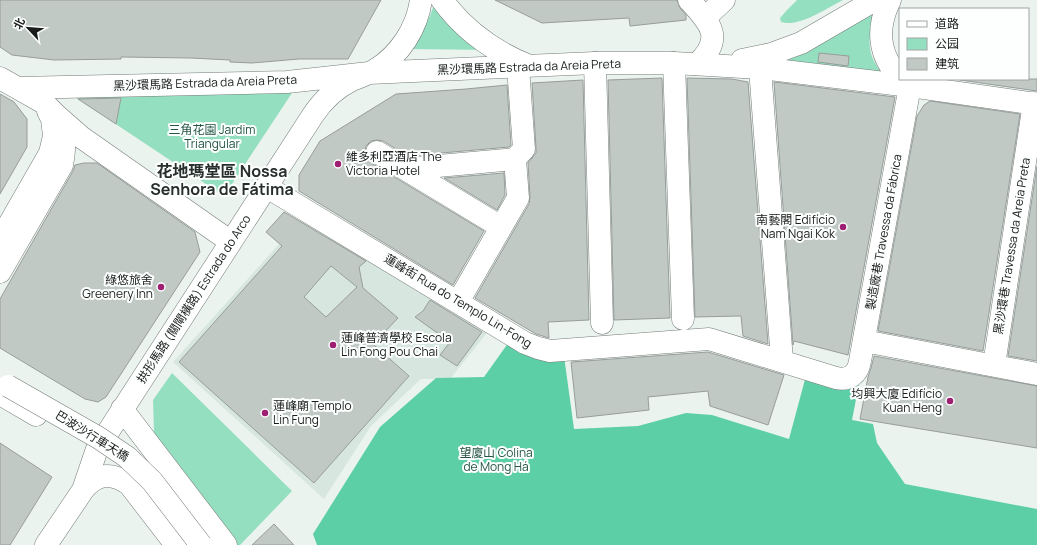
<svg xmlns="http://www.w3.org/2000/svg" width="1037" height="545" viewBox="0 0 1037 545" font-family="Manrope,'Noto Sans SC',sans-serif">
<rect width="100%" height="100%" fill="#ebf3ef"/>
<path fill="#d7e6df" d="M306 214 491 328 450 379H421L371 426 324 499 173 362Z"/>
<path fill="#95dfc1" d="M435 0 492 50 406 49C420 33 430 22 435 0Z
M797 0H843C827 8 798 28 781 22L780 18 787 10Z
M874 13C868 40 865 56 886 77L778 63Z
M292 93 224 196 72 95Z
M172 373 292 491 240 545H235L154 433 153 400Z"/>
<path fill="#5dcfa6" d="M511 339 564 356 574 429 638 426 686 413 712 415 789 439 807 372 859 384 852 420 873 424 877 443 905 484 1037 509V545H317L313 534 380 427 436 378 484 377Z"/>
<path fill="#c1c9c5" stroke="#979e9a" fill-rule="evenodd" d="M0 0H381L348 59H299L252 63 230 62V60L191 58 121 57V59L54 60 12 55 0 47Z
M495 0H677L680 8 686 15V20L630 26 629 18 542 23Z
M819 53 849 56 848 66 818 62Z
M662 78 670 318 614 320 608 80Z
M687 78 732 79 748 82 768 344 743 336 741 316 695 317Z
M962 79H1037V91L960 80Z
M583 80 589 320 548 322 549 338 536 334 475 298 529 204 530 197 528 163 536 153V148L532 83Z
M774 82 895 97 848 355 794 341 793 345Z
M507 85 511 145 509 147 408 156 383 141 377 140 371 141 366 146 365 151 366 158 371 163 484 231 453 285 299 191V175L320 141 396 94 466 89Z
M0 94 14 102 27 119V147L0 194Z
M121 98 116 124 78 99Z
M930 101 1020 114 983 351 878 331 917 116 924 105Z
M84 163H97L195 232 200 252 106 397 98 402 85 399 0 348V299L73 171 75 165Z
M1037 166V361L1008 356Z
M504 173 505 195 497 210 444 178Z
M284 212 366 261 359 267 363 288 398 318 373 344 409 376 314 483 179 362 282 246 266 232ZM331 266 357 287 326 317 304 297Z
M430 300 482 332 457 366 440 355 450 342 415 317 423 311Z
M708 352 784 375 768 425 710 406 708 391 648 397 649 410 577 418 571 362Z
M874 356 1037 386V448L860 419 868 377 871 368Z
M0 443 52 477 10 545H0Z
M274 524 294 545H252Z"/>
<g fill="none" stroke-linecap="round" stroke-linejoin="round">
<g stroke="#747b78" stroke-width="23">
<path id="minor" d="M689 0C710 23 725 38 697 64
M705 18 724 0
M595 63 602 323
M674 63 683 319
M760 68 782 361
M377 152 501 227
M405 169 515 159
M267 187 525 343 538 348 550 351 709 339 836 378C849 381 858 374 860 361L910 86
M0 240 50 153 54 136 52 119 48 111
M458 302 518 198 515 159 524 149 518 67
M864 341 1037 374
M994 365 1034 103"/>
</g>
<g stroke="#747b78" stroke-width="23">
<path id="major" d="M442 0C464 30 493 51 527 65
M890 0C876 28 878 55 900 78
M742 60 771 54 801 43 875 0
M0 78 44 103 56 115 81 137 231 242
M18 88 287 82 369 73 595 63H674L760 68 910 86 1037 104
M0 272 62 165C66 143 65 135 56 115
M0 394 36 415
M122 409 226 545
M83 490 97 449 313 115C323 100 336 88 352 80 360 77 368 74 375 70 400 55 417 28 421 0
M46 545 83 490C97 473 111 472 129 484L176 545"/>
</g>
<use href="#minor" stroke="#fff" stroke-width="22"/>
<use href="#major" stroke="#fff" stroke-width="22"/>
<g stroke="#747b78" stroke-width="23" stroke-linecap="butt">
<path id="major-bridge" d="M8 386 99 438 127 457 152 481 201 545"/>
</g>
<use href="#major-bridge" stroke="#fff" stroke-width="22"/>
</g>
<g fill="#9e1e71" stroke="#fcfffe" stroke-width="1.5">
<circle cx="338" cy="164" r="4"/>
<circle cx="843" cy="227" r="4"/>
<circle cx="161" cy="287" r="4"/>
<circle cx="333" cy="345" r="4"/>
<circle cx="950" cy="401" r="4"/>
<circle cx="265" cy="413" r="4"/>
</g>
<g text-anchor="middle" stroke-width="4" stroke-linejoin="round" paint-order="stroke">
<g font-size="12" fill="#191c1b" stroke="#fcfffe">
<text transform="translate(529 67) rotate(-2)" y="4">黑沙環馬路 Estrada da Areia Preta</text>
<text transform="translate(205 83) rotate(-2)" y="4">黑沙環馬路 Estrada da Areia Preta</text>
<text transform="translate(884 232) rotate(-80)" y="4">製造廠巷 Travessa da Fábrica</text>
<text transform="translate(1012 246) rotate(-81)" y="4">黑沙環巷 Travessa da Areia Preta</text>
<text transform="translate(194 299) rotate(-57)" y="4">拱形馬路 (關閘橫路) Estrada do Arco</text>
<text transform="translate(458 301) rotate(31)" y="4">蓮峰街 Rua do Templo Lin-Fong</text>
<text transform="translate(92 436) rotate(32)" y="4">巴波沙行車天橋</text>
</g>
<g font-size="12" fill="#265644" stroke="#fcfffe">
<text x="212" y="134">三角花園 Jardim<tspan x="212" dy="14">Triangular</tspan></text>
<text x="496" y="457">望廈山 Colina<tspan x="496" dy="14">de Mong Há</tspan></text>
</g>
<g font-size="12" fill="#191c1b" stroke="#fcfffe" text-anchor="start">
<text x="346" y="161">維多利亞酒店 The<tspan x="346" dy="14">Victoria Hotel</tspan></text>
<text x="835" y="224" text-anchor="end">南藝閣 Edifício<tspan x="835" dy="14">Nam Ngai Kok</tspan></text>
<text x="153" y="284" text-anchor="end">綠悠旅舍<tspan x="153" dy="14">Greenery Inn</tspan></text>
<text x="341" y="342">蓮峰普濟學校 Escola<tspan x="341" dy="14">Lin Fong Pou Chai</tspan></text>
<text x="942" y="398" text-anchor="end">均興大廈 Edifício<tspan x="942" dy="14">Kuan Heng</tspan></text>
<text x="273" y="410">蓮峰廟 Templo<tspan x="273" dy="14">Lin Fung</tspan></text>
</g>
<g font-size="16" font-weight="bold" fill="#282e2b" stroke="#fcfffe">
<text x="222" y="177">花地瑪堂區 Nossa<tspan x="222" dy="18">Senhora de Fátima</tspan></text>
</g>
</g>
<rect x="899" y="8" width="130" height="72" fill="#fcfffe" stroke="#a1a4a3"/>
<rect x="907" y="21" width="20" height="6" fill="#ffffff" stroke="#a1a4a3"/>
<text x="935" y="28" font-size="12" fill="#191c1b">道路</text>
<rect x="907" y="38" width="20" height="12" fill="#95dfc1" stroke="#a1a4a3"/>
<text x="935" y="48" font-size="12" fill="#191c1b">公园</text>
<rect x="907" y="58" width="20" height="12" fill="#c1c9c5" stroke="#a1a4a3"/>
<text x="935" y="68" font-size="12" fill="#191c1b">建筑</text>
<g transform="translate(28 28) rotate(296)" stroke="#fcfffe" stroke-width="3" paint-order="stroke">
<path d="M0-3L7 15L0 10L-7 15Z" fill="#191c1b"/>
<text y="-6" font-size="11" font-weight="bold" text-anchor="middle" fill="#191c1b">北</text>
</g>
</svg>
